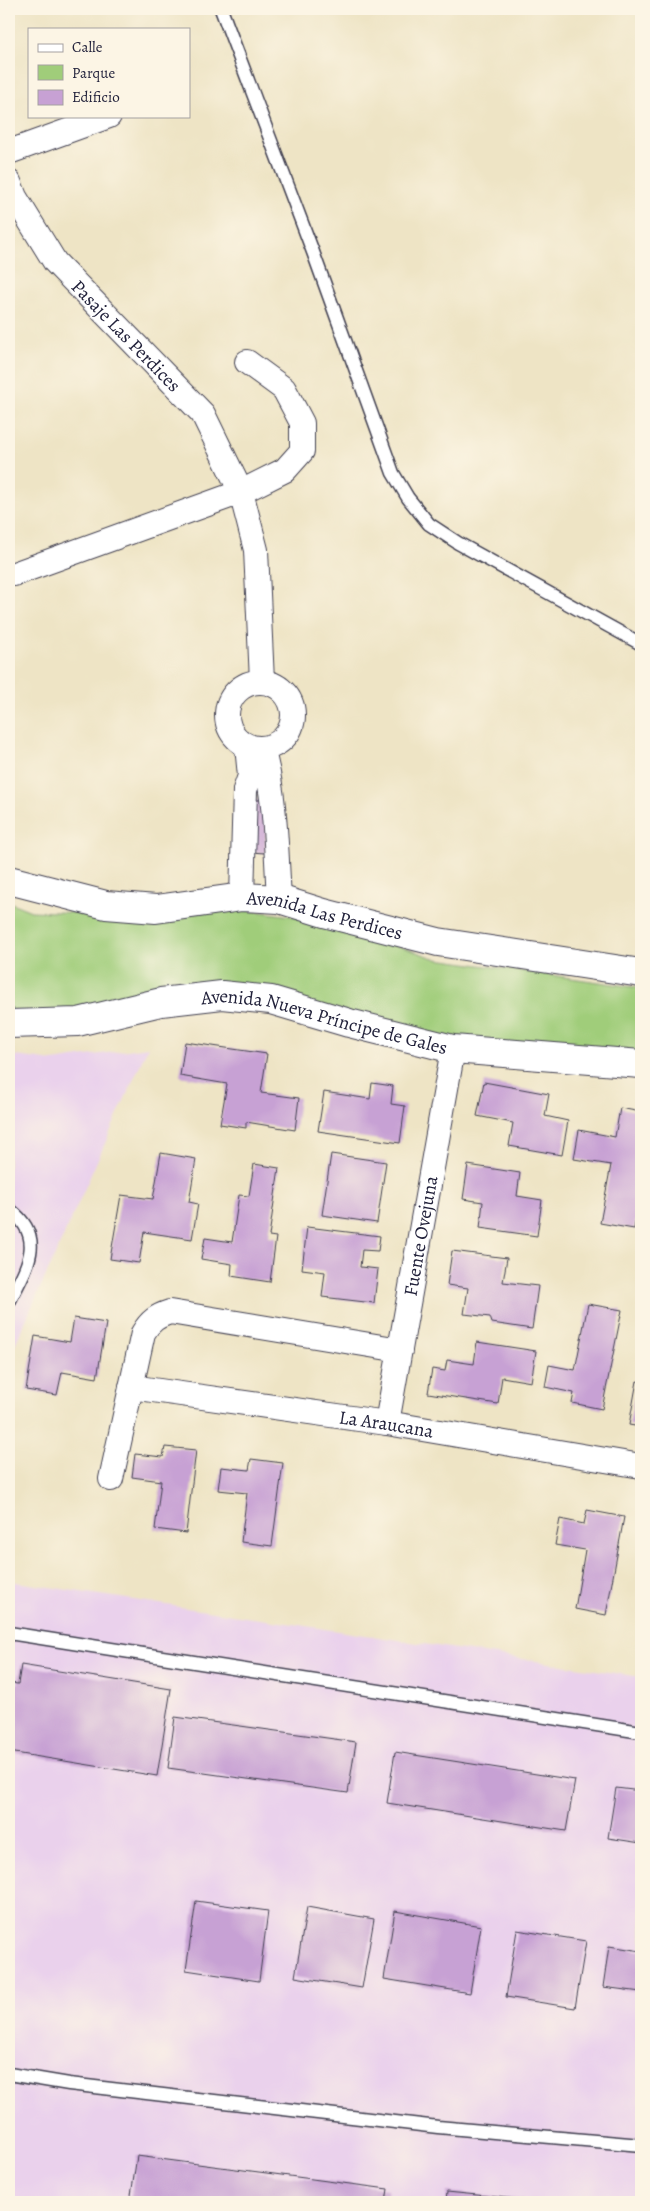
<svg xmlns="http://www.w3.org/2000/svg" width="650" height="2211" viewBox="0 0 650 2211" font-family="Alegreya,serif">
<rect width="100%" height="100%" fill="#fcf5e5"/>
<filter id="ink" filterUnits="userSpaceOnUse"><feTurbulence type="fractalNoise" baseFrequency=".02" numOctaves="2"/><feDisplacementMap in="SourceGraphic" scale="10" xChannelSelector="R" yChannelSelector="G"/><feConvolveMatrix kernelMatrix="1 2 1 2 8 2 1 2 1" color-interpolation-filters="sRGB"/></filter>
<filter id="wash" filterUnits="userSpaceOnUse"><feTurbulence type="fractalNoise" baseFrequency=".0096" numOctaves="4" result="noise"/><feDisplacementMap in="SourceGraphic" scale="20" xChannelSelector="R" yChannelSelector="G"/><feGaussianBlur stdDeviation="1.12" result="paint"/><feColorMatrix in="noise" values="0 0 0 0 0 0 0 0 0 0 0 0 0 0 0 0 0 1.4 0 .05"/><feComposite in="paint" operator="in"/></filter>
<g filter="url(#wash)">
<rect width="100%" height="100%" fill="#eee4c5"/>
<path fill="#ead1ec" d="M148 1047 9 1358V1055L53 1061Z
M9 1581 641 1677V2202H9Z"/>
<path fill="#a0cd7a" stroke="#61785a" d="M9 902 31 911 156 916 238 909 322 920 437 959 641 988V1057L421 1042 272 995 9 1021Z"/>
<g id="blocks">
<path fill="#c7a1d4" d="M251 800H267L265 853 250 852Z
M185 1042 267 1054 261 1093 299 1098 295 1130 246 1122V1128L220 1124 227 1084 180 1076Z
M484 1082 549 1094 545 1116 568 1121 562 1155 509 1146 513 1123 477 1116Z
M372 1083 393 1086 391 1104 405 1106 400 1143 318 1131 324 1092 370 1099Z
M620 1108 641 1112V1192L634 1229 600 1223 611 1165 574 1159 579 1130 615 1137Z
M161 1153 196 1159 189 1202 198 1204 192 1239 144 1232 139 1263 110 1259 121 1195 153 1199Z
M331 1154 386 1162 377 1223 322 1215Z
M254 1164 279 1168 269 1236 276 1237 270 1282 231 1276 232 1264 201 1259 205 1238 232 1242 239 1195 249 1196Z
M468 1165 520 1173 517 1196 542 1200 537 1236 480 1228 483 1202 463 1199Z
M307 1227 380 1236 378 1251 362 1250 360 1267 378 1269 374 1303 322 1297 325 1272 302 1269Z
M452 1251 507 1258 503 1282 538 1286 532 1329 492 1323 490 1317 464 1314 468 1288 447 1285Z
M588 1304 622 1310 602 1409 572 1403 574 1393 545 1387 549 1365 575 1370Z
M74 1318 106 1323 97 1378 62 1372 57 1395 26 1390 35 1336 70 1342Z
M477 1342 536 1351 531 1382 502 1377 498 1404 428 1393 432 1369 445 1371 447 1360 474 1364Z
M637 1381 641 1382V1427L629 1425Z
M165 1447 196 1450 186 1533 155 1529 161 1481 132 1477 135 1454 163 1457Z
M251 1459 283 1463 272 1546 241 1542 247 1493 218 1490 221 1467 249 1470Z
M587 1510 624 1517 606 1615 575 1609 585 1550 555 1545 560 1519 584 1524Z
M21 1665 171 1689 157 1776 9 1752V1683L18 1684Z
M175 1717 356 1742 348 1793 168 1768Z
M395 1752 575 1780 566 1831 387 1803Z
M616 1788 641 1791V1843L608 1838Z
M196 1901 268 1911 259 1981 186 1970Z
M307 1907 374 1919 362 1988 295 1977Z
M395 1911 481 1926 470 1993 384 1979Z
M517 1930 586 1941 575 2008 506 1997Z
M609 1946 641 1951V1992L603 1987Z
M137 2156 388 2189 386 2202H130Z
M447 2192 537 2201V2202H446Z"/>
</g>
</g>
<g filter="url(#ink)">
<use href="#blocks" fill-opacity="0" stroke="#413f50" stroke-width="1"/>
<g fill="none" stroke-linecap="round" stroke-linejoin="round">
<g stroke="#413f50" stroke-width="15">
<path id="lane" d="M221 9 313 252 393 473 408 498 429 524 458 543 641 644
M9 1209C48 1238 26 1268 9 1302
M9 1633 641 1732
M9 2074 69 2084 438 2127 641 2145"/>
</g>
<g stroke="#413f50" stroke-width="26">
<g id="street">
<path d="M9 152 109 116"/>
<path id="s1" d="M9 182 15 197 55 262 203 414 241 492 256 550 262 681"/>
<path d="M14 574 241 492 285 470 302 451V423L284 389 247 362"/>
<circle cx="260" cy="715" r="33"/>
<path d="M262 748C276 797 276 849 279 899"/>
<path d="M242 897 245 790 250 776 247 746"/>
<path id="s2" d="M131 1387 387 1423 641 1466"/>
<path id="s3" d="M387 1423 453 1049"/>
<path d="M111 1479 143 1333C150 1321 157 1316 170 1312L400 1350"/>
</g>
</g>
<g stroke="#413f50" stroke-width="30">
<g id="primary">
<path id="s4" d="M9 880 106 905 156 909 242 897 279 899 324 913 438 942 641 973"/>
<path id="s5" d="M9 1024 78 1022 161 1002 222 995 271 1000 349 1023 453 1049 641 1064"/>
</g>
</g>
<use href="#lane" stroke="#fff" stroke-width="12"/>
<use href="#street" stroke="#fff" stroke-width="24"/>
<use href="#primary" stroke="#fff" stroke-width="28"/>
</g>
</g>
<g text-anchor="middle" stroke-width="4" stroke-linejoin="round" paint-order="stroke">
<g font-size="19" fill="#22223b" stroke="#fcf5e5">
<text dy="7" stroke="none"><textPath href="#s1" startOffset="195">Pasaje Las Perdices</textPath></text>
<text dy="7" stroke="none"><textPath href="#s4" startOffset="322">Avenida Las Perdices</textPath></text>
<text dy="7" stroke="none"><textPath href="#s5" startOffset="321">Avenida Nueva Príncipe de Gales</textPath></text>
<text dy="7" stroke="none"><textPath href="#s3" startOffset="190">Fuente Ovejuna</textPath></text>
<text dy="7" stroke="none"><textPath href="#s2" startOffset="258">La Araucana</textPath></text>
</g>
</g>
<rect width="650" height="2211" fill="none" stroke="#fcf5e5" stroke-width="30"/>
<rect x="28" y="28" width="162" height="90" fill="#fcf5e5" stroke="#a5a1a1"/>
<rect x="38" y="44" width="25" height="8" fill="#ffffff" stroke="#a5a1a1"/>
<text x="72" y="52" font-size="15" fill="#22223b">Calle</text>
<rect x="38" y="65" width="25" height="15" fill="#a0cd7a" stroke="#a5a1a1"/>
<text x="72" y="78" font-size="15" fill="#22223b">Parque</text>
<rect x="38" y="90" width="25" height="15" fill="#c7a1d4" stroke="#a5a1a1"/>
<text x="72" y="102" font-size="15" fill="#22223b">Edificio</text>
</svg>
